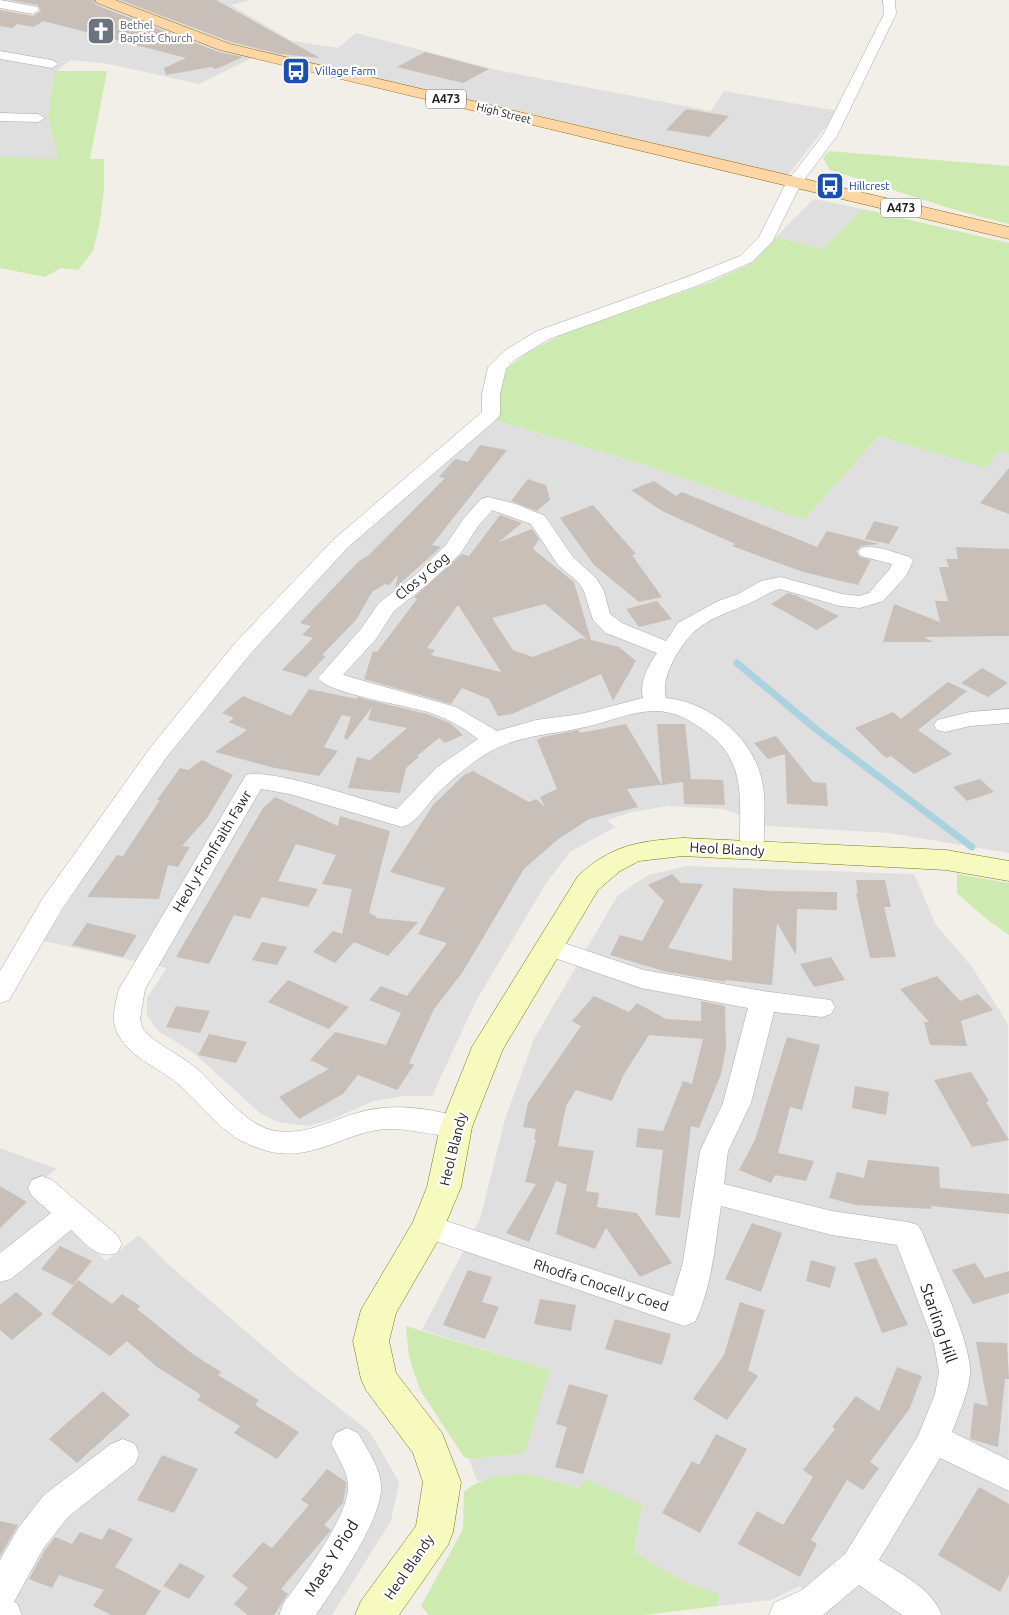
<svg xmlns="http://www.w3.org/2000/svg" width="1009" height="1615" viewBox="0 0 1009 1615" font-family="Ubuntu,sans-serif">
<rect width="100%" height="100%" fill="#f2efe9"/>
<path fill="#e0dfdf" d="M0 0H251L231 5 292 41 338 48 356 33 501 71 711 111 724 91 838 111 787 176 262 53 199 84 109 64 71 60 55 72 48 116 59 159H14L0 157Z
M814 199 863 209 822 249 776 237Z
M492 419 651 467 804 520 879 436 984 467 999 451 1009 454V853L889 833 769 826 723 809 668 806 632 812 607 820 615 827 570 852 545 885 476 1001 432 1096H404L374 1101 330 1120 308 1126 278 1122 261 1114 194 1053 158 1031 147 1015V998L167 968 43 941 161 757 329 565Z
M687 866 914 874 936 925 972 967 1008 1024 1009 1615H823L800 1586 771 1600 718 1606 719 1594 685 1582 634 1552 642 1505 529 1474 477 1481 469 1459 520 1454 550 1370 422 1330 480 1219 505 1119 534 1039 618 895 648 875Z
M0 1148 57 1169 27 1190 106 1261 139 1235 169 1265 293 1372 370 1432 399 1482 391 1521 332 1615H0Z"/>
<path fill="#cdebb0" d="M55 71H107L90 159H104V189L100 222 93 251 78 270 61 268 45 277 0 268V157L58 159 48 116Z
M829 151 1009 166V224L959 211 830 170 823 158Z
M863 209 1009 243V454L999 451 985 468 879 436 804 520 651 467 492 419 506 369 528 352 561 335 711 282 752 263 776 237 822 249Z
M957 874 1009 883V935L985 918 957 893Z
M406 1326 550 1370 526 1449 520 1454 469 1459 464 1457 420 1390 409 1357Z
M529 1474 579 1488 586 1479 642 1505 634 1552 685 1582 719 1594 718 1606 644 1615H429L421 1606 463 1529 464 1492C485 1474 502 1477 529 1474Z"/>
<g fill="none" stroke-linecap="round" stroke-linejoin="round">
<path stroke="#aad3df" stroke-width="7" d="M737 663 817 730 972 847"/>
</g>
<path fill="#c7bfb8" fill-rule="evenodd" d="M10 0H93L96 5 219 52 243 57 216 69 211 67 166 75 164 68 186 58 43 21 34 27 17 24 12 28 0 26V10L33 16 41 11 38 5Z
M120 0H216L320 58 280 54 231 42Z
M425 52 440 56 489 69 463 83 397 67Z
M686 109 729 116 709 137 666 130Z
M480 445 507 450 432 545 441 547 395 588 398 575 389 585 385 584 372 592 356 620 322 655 326 656 306 677 282 670 313 638 302 635 311 626 300 623 359 561 369 555 445 478 439 477 455 459 468 462Z
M1009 468V514L980 503Z
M528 479 546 485 550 500 537 511 511 501Z
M654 481 676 496 682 492 817 547 827 531 879 544 861 546 856 551 860 557 871 560 858 585 803 572 732 546 735 544 662 511 631 490Z
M593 505 636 554 632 555 662 597 639 602 594 565 560 518Z
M500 515 522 523 499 542 532 529 539 539 533 549 574 582 591 640 619 647 636 661 613 701 601 674 512 714 498 716 489 699 462 688 451 704 364 679 373 651 377 652 417 599 414 597 462 554 469 556ZM545 604 588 640 582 638 533 657 513 650 492 618ZM458 605 500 670 501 672 431 655 435 650 427 648Z
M874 521 899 527 889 544 865 539Z
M956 547 1009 549V636L924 637 933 642H883L894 604 940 622 935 601H948L939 567H949L946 559H958Z
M788 593 797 596 839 616 817 630 771 604Z
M657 601 672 619 639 627 626 609Z
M982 668 1008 683 988 697 961 683Z
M948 682 967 691 918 730 952 754 914 774 891 756 886 758 855 728 893 712 901 719Z
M309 689 357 699V697L427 714 450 723 463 735 445 743 439 738 417 756 419 757 406 768 400 793 348 788 357 757 370 760 407 728 368 720 372 707 347 740 344 738 351 717 342 715 324 747 338 751 319 776 275 768 215 752 247 730 229 722 234 718 222 713 243 696 291 716Z
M626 724 662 785 657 724H685L691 779 723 780 725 805 684 804 683 782 627 789 638 807 589 819 557 840 524 869 462 973 434 1009 409 1063 414 1065 397 1090 358 1075 343 1094 299 1119 279 1097 329 1069 310 1060 335 1032 386 1045 401 1013 369 1000 381 986 407 996 447 943 418 934 445 888 390 872 433 805 464 775 473 771 529 802 536 799 545 807 540 797 557 789 537 740 543 737 578 730 580 733Z
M776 736 813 782 826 783 828 806 787 804 785 754 768 759 754 743Z
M202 760 233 775 207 818 182 846 190 847 178 867 168 865 159 899 87 897 117 855 123 856 160 800H157L180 768 188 770Z
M980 779 994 792 967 801 953 787Z
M275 797 338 826 340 816 390 831 369 913 376 916V918L418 922 388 956 354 942 335 963 313 952 333 931 342 934 352 889 322 884 336 855 296 844 278 881 318 889 308 907 262 897 250 919 234 915 209 964 176 957 263 808Z
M672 874 681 883 703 884 668 948 732 961 733 888 773 891 837 892V910L797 909 796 955 777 923 772 985 725 980V982L667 972 610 955 620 935 642 941 664 901 648 885Z
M856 880H885L891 907H884L896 957 870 958 856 893H858Z
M87 923 137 935 123 957 72 945Z
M262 942 287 947 277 965 252 960Z
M831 957 845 980 814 987 800 964Z
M937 976 960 1001 978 994 993 1010 961 1021 967 1046 930 1045 924 1022H929L900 989Z
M288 980 349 1007 329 1029 268 1002Z
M594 996 629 1012 637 1003 666 1019 701 1021V1001L725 1006 726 1048 721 1074 699 1128 691 1126 680 1218 655 1215 663 1150 636 1147 638 1128 663 1131 683 1081 692 1084 703 1039 649 1035 624 1074 612 1101 576 1090 566 1106 558 1146 594 1151 586 1191 599 1193 597 1207 637 1213 672 1263 640 1277 606 1228 595 1249 556 1234 567 1185 556 1181 529 1242 506 1233 536 1184 525 1182 536 1140 534 1139 536 1129 523 1127 528 1103 581 1026 572 1021Z
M176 1006 210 1011 200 1033 166 1027Z
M209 1034 247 1042 236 1063 198 1055Z
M787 1037 820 1045 802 1110 790 1107 778 1153 814 1161 806 1181 775 1175 771 1183 739 1170 755 1140Z
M971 1072 989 1101 986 1102 1009 1140 972 1147 934 1080Z
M855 1086 889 1092 886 1115 852 1108Z
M868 1160 939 1167 940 1188 1009 1194V1214L931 1206 932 1209 856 1205 829 1198 837 1172 864 1178Z
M0 1186 27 1202 0 1228Z
M752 1223 782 1233 761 1292 725 1279Z
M60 1246 92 1261 73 1285 41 1269Z
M876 1258 908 1325 882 1333 854 1263Z
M811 1260 836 1267 830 1288 806 1281Z
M975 1263 985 1278 1009 1271V1293L973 1304 952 1270Z
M468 1270 492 1277 482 1302 499 1307 485 1339 443 1325Z
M78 1280 112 1304 122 1294 140 1306 137 1309 194 1355 221 1372 218 1375 259 1400 255 1405 299 1432 277 1459 234 1433 240 1426 197 1400 201 1395 157 1367 127 1341 110 1356 51 1314Z
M16 1292 43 1314 12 1340 0 1330V1305Z
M540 1299 576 1305 571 1331 534 1324Z
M740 1302 765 1310 748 1370 758 1376 727 1420 693 1399 724 1355Z
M615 1319 671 1334 662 1365 605 1349Z
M976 1342 1007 1343 1009 1379H1005L998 1447 970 1439 974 1403 988 1406Z
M897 1367 922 1376 910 1408 870 1462 879 1468 863 1490 847 1480 811 1540 817 1544 800 1577 738 1544 757 1511 783 1525 813 1477 803 1470 835 1429 832 1427 856 1396 879 1411Z
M569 1384 608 1395 583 1474 555 1467 567 1427 556 1424Z
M103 1391 130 1415 77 1463 49 1439Z
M716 1434 747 1449 700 1533 662 1513 692 1461 699 1465Z
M162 1455 198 1469 174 1513 137 1500Z
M327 1469 346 1482V1486L343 1503 324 1525 331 1530 281 1589 288 1594 274 1615H248L234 1604 248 1588 232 1576 263 1542 272 1548 309 1505 301 1500Z
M979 1487 1009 1504V1575L1000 1592 938 1555Z
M0 1521 18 1525 0 1556Z
M109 1528 133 1539 115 1567 161 1591 145 1615H111L93 1606 104 1590 59 1575 52 1588 29 1579 45 1550 55 1537 72 1544 80 1532 102 1540Z
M180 1563 205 1576 189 1599 163 1586Z"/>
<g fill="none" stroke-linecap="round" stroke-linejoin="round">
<g stroke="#a9a9a9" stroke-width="1">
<path id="street" d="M0 0 38 7 39 10 33 14 0 8Z
M883 0H895L896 14 837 136 801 184 772 242 752 262 699 285 549 339 516 359 506 369 500 394V414L498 418 347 548 251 653 166 758 62 909 9 1000 0 1003V971L43 898 150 748 235 643 333 540 482 412V394L488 367 504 351 537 331 687 277 740 256 759 237 786 183 823 135 884 14Z
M0 51 52 60 59 64 52 68 0 59Z
M0 113 38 114 45 118 38 122 0 121Z
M488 497 516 504 545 516 573 557 596 578 604 591 610 614 622 623 666 641 678 623 718 601 738 594 761 581 781 577 842 594 859 596 869 593 889 570 892 564 861 556 858 552 861 548C876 544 895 553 910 557L913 561 906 576 883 601 860 608 840 606 780 589C770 591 762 598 752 602 733 611 709 617 693 633 679 647 660 678 666 698 709 702 753 737 762 781 767 803 763 827 764 850L761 856 752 858 743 856 740 850C739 799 749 760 701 728 687 718 672 711 655 711 632 711 608 722 585 727 548 736 518 734 484 755 468 766 453 778 440 791 428 802 418 823 402 827L290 794 261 789 145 989 140 1019 143 1030C159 1046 179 1054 196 1068 218 1087 246 1127 276 1131 308 1135 328 1121 357 1113 392 1102 431 1108 466 1119L470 1127 466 1135C449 1140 411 1128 388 1129 346 1131 317 1161 271 1152 259 1149 246 1144 236 1138 214 1123 198 1101 178 1084 157 1066 127 1057 116 1030 111 1017 116 1002 119 989L246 775C272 768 366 801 397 809L436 768 478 739C463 727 446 718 428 712 406 705 329 694 318 678L360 630 379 603 414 576 445 546 464 518 481 499ZM492 510 531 524 558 565 578 582 584 591 593 620 606 633 657 653C648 666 639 682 643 698L581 714 536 720 497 731 456 707 343 675 376 639 394 611 428 584 460 554 479 525Z
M1009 709V723L970 726 945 732 937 730 934 725 937 720 970 712Z
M549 938 644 970 763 991 831 1000 835 1007 831 1014 822 1017 774 1012 751 1103 728 1151 724 1184 832 1211 908 1222 918 1225 923 1234C934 1263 973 1347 970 1374 968 1395 959 1413 952 1432L1009 1460V1491L940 1458 879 1560C903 1575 931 1588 942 1615H902L859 1585 823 1615H769L774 1603 802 1590 845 1554 918 1436 935 1394 939 1372 934 1344 897 1245 832 1235 721 1206C715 1244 712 1287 695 1322L684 1326 418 1235 413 1227 418 1219 428 1215 673 1296 683 1262 700 1151 723 1103 748 1008 641 988 540 953 536 947 540 941Z
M42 1176 52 1180 117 1235 122 1244 117 1253C96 1260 86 1243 71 1230L11 1279 0 1282V1253L51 1213 32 1196 28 1188 32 1180Z
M347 1428 358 1433C366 1448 381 1468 381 1486 383 1519 335 1586 316 1615H279L284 1603C302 1577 349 1517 348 1486 348 1472 337 1456 331 1443L336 1433Z
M123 1439 135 1444 139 1454 135 1464 68 1517 43 1549 14 1602 17 1603 22 1615H0V1560L19 1527 44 1495 111 1444Z"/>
</g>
<g stroke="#707d05" stroke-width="1">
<path id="secondary" d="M683 838 946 850 1009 861V881L946 870 683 856 639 861 620 871 598 890 503 1049 472 1127 461 1187 440 1237 396 1313 389 1341 396 1373 442 1433 461 1482 453 1532 448 1545 399 1615H355L361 1601 416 1526 423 1482 413 1453 366 1390 361 1379 353 1341 361 1310 413 1222 427 1187 440 1127 472 1047 578 876C611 845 639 841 683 838Z"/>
</g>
<g stroke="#a06b00" stroke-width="1">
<path id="primary" d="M95 0H115L230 44 1009 227V239L220 50 97 3Z"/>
</g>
<use href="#street" fill="#fff" fill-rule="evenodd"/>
<use href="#secondary" fill="#f7fabf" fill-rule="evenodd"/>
<use href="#primary" fill="#fcd6a4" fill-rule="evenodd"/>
</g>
<defs>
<g id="church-square" transform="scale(1.4375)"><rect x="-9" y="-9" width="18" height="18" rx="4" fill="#6b7280" stroke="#fff"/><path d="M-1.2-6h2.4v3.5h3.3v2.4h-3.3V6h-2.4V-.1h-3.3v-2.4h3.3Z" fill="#fff"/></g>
<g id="bus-square" transform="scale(1.4375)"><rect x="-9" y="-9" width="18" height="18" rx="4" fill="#1a4fb4" stroke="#fff"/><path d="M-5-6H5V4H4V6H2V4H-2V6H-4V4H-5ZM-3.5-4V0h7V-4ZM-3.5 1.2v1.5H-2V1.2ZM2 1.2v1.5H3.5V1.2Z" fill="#fff"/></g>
</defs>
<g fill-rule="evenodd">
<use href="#church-square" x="101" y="31"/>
<use href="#bus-square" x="296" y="71"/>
<use href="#bus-square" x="830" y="186"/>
</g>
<g text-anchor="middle" stroke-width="4.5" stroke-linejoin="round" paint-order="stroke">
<g font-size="11" fill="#5b616d" stroke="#fff" text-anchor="start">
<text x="120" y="29">Bethel<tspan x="120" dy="13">Baptist Church</tspan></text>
</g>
<g font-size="11" fill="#164399" stroke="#fff" text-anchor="start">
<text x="315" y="75">Village Farm</text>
<text x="849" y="190">Hillcrest</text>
</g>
<g font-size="11" fill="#222" stroke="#fff">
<text transform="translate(504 113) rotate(14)" y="4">High Street</text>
</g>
<g fill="#fff" stroke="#646464" stroke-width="1">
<rect x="426" y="89.5" width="40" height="19" rx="4"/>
<rect x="881" y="198.5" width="40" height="19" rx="4"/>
</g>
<g font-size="12" font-weight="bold" fill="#222">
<text x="446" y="103">A473</text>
<text x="901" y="212">A473</text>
</g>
<g font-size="14" fill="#222" stroke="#fff">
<text transform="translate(422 576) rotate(-40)" y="5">Clos y Gog</text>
<text transform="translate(727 849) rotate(3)" y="5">Heol Blandy</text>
<text transform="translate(212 851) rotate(-59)" y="5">Heol y Fronfraith Fawr</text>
<text transform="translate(453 1149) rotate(-76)" y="5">Heol Blandy</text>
<text transform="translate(601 1285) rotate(18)" y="5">Rhodfa Cnocell y Coed</text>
<text transform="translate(409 1567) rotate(-55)" y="5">Heol Blandy</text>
</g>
<g font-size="16" fill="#222" stroke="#fff">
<text transform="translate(939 1323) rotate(71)" y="6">Starling Hill</text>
<text transform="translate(331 1558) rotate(-58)" y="6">Maes Y Piod</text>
</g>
</g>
</svg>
